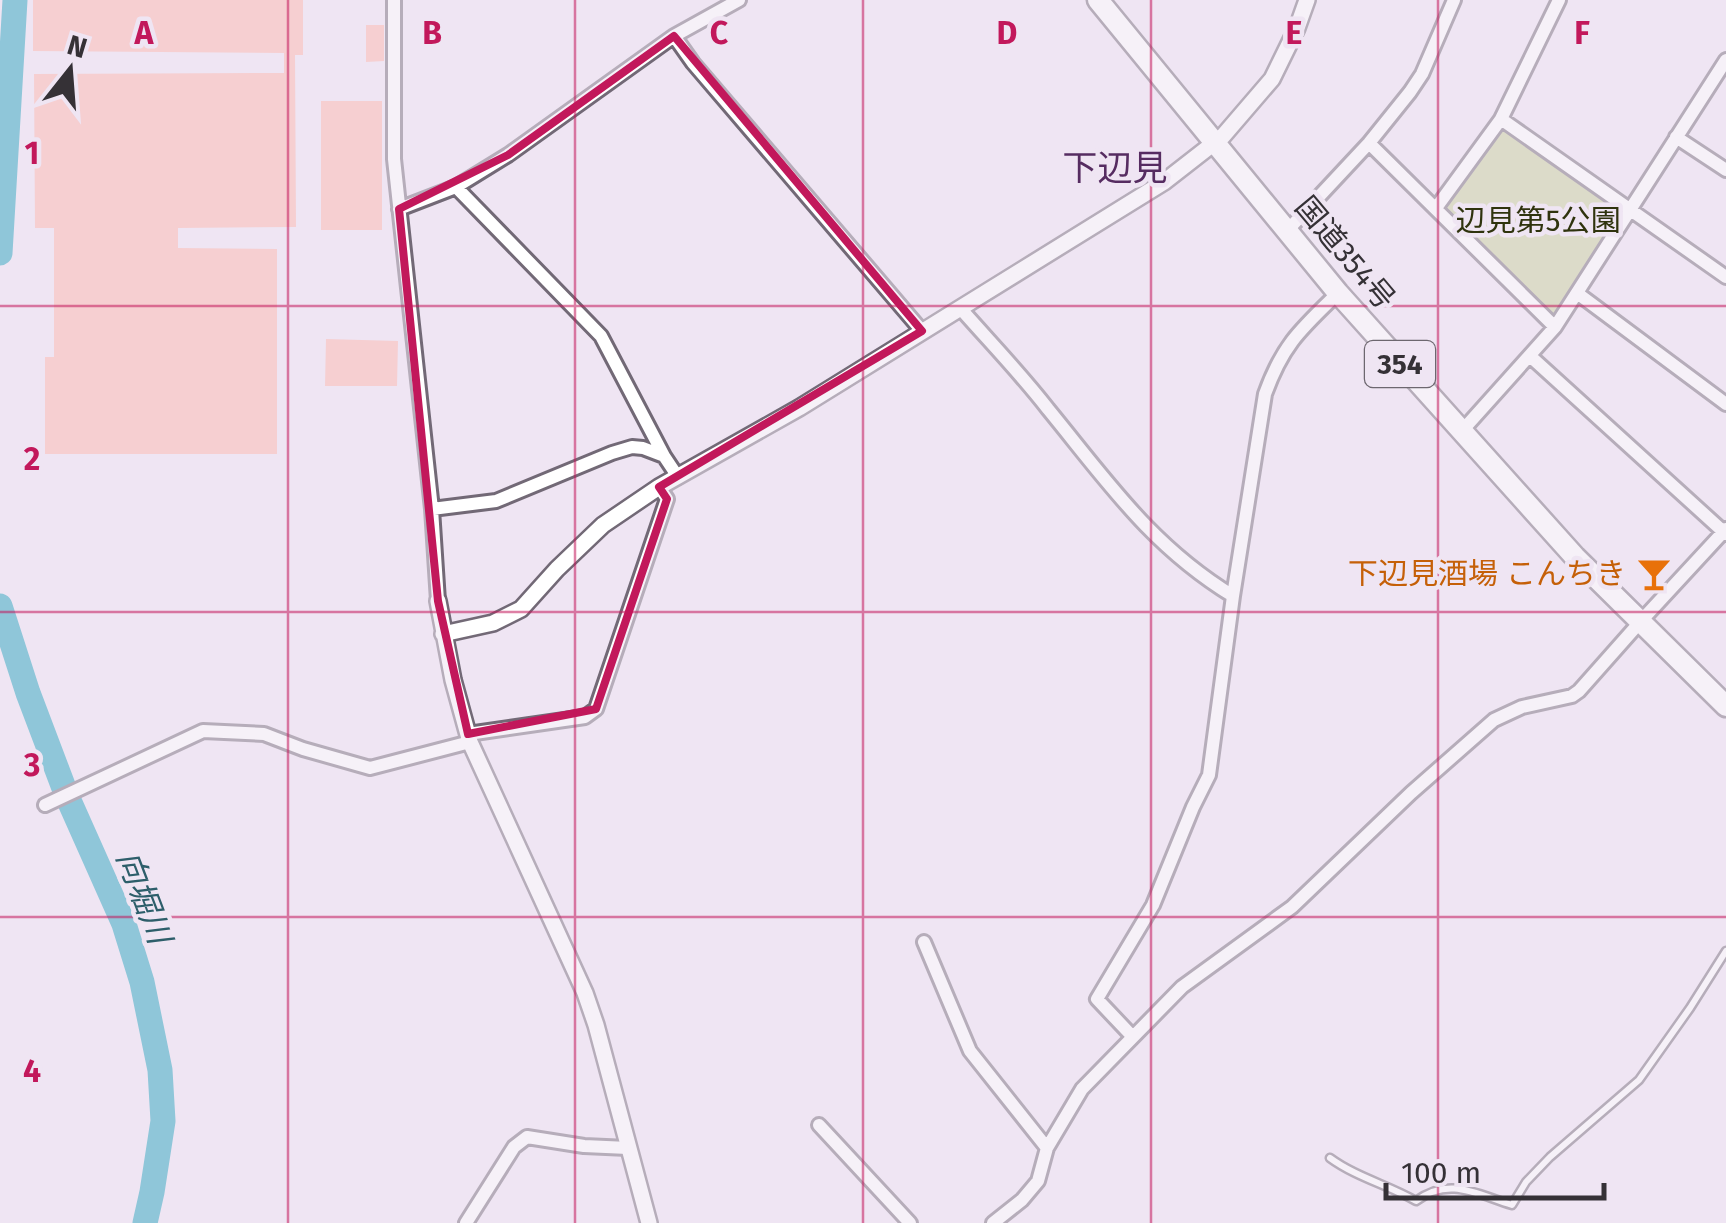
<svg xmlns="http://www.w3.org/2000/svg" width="1726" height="1223" viewBox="0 0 1726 1223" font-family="'Fira Sans','Noto Sans JP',sans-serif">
<rect width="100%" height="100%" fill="#efe5f3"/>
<path fill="#c6ce98" d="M1501 119 1630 209 1555 327 1436 208Z"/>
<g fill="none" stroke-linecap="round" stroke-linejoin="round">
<path stroke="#1b9fba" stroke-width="25" d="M0 253 15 0
M0 606 28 693 67 796 124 924 142 982 160 1070 163 1121 152 1192 145 1223"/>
</g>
<path fill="#feb4a9" d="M33 0H303V55H295L296 227 178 228V248L277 249V454H45V357H54V228H35L34 74 284 73V53L33 51Z
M366 25H384V61L366 62Z
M321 101H382V230H321Z
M326 339 398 341 397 386H325Z"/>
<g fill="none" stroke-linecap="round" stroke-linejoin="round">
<g stroke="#726976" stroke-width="11">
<path id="service" d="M1330 1158C1356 1177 1388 1185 1416 1201 1449 1176 1476 1194 1512 1205L1526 1182 1550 1157 1639 1080 1690 1008 1726 951"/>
</g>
<g stroke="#726976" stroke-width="18">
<path id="minor" d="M394 0V159L432 509 438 601
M674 36 693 63 922 331
M1501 119 1726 277
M1676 137 1726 170
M1369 143 1555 327
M456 187 601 336 664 456
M1436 208 1501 119 1559 0
M399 209 456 187 508 155 674 36 739 0
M1286 232 1369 143 1410 92 1422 74 1454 0
M1577 293 1726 404
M961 309C990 342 1021 374 1048 409 1107 481 1151 546 1233 596
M1530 356 1726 534
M1461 432 1555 327 1726 60
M432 509 496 501 612 453 632 447 643 448 664 456 678 477
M468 734 585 717 596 709 667 499 659 487
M45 805 203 731 264 734 303 749 370 768 470 742
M924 942 970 1051 1047 1148
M1132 1036 1097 999 1153 905 1193 807 1209 775 1233 596 1265 394C1283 344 1301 329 1338 293
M819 1125 910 1223
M466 1223 514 1147 527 1137 584 1146 628 1148
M993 1223 1022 1200 1038 1181 1047 1148 1082 1089 1182 987 1292 907 1411 793 1494 720 1522 707 1572 696 1579 691 1641 621 1726 529"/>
</g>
<g stroke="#726976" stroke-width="20">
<path id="tertiary" d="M438 601 453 680 470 742 585 993 596 1025 649 1223
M443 634 493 623 521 609 557 569 603 525 659 487 799 408 1164 182 1223 136 1272 79 1297 28 1307 0"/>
</g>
<g stroke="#726976" stroke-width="25">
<path id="trunk" d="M1098 0 1338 293 1575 557 1726 706"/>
</g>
<use href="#service" stroke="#fff" stroke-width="6"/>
<use href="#minor" stroke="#fff" stroke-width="12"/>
<use href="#tertiary" stroke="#fff" stroke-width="15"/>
<use href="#trunk" stroke="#fff" stroke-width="20"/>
</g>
<path d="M0 0H1726V1223H0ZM674 36 922 331 659 487 667 499 596 709 468 734 438 601 399 209 508 155Z" fill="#efe5f3" fill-opacity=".55" fill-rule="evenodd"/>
<path fill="none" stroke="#c2185b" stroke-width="8" stroke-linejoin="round" d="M674 36 922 331 659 487 667 499 596 709 468 734 438 601 399 209 508 155Z"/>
<path fill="none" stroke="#c2185b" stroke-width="2.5" stroke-opacity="0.55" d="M288 0V1223M575 0V1223M863 0V1223M1151 0V1223M1438 0V1223M0 306H1726M0 612H1726M0 917H1726"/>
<defs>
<g id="bar-bare" transform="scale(2.7)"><path d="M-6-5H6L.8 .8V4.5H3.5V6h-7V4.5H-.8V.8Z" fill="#e8710a" stroke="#efe5f3" stroke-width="2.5" paint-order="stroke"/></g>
</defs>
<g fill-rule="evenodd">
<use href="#bar-bare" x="1654" y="574"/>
</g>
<g text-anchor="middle" stroke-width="9" stroke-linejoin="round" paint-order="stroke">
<rect fill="#efe5f3" stroke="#6d676f" stroke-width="2.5" x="1365" y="341" width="70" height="46" rx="8"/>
<g font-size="28" font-weight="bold" fill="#353136">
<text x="1400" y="374">354</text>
</g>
<g font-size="30" fill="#2f330e" stroke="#efe5f3">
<text x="1538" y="231">辺見第5公園</text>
</g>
<g font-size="30" fill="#353136" stroke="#efe5f3">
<text transform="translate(1345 253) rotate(50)" y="10">国道354号</text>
</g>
<g font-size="30" fill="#c56008" stroke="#efe5f3" text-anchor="end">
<text x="1626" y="584">下辺見酒場 こんちき</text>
</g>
<g font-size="32" font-style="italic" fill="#2d5e6a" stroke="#efe5f3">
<text transform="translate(144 897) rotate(69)" y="11">向堀川</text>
</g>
<g font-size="35" fill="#562c61" stroke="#efe5f3">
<text x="1115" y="180">下辺見</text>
</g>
</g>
<g font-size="32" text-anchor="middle" font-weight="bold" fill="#c2185b" stroke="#efe5f3" stroke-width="9" stroke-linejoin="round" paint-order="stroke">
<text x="144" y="44">A</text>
<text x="432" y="44">B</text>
<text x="719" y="44">C</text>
<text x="1007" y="44">D</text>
<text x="1294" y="44">E</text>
<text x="1582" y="44">F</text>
<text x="32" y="164">1</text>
<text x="32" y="470">2</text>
<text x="32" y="776">3</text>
<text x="32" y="1082">4</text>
</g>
<g transform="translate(70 70) rotate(17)" stroke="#efe5f3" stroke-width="8" paint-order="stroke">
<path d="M0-8L18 38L0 25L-18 38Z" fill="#353136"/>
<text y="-15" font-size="28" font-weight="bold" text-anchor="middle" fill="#353136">N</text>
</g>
<path d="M1386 1183v15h218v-15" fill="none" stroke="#353136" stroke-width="5"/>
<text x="1401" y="1183" font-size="30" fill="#353136" stroke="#efe5f3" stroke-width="8" paint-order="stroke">100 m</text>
</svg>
